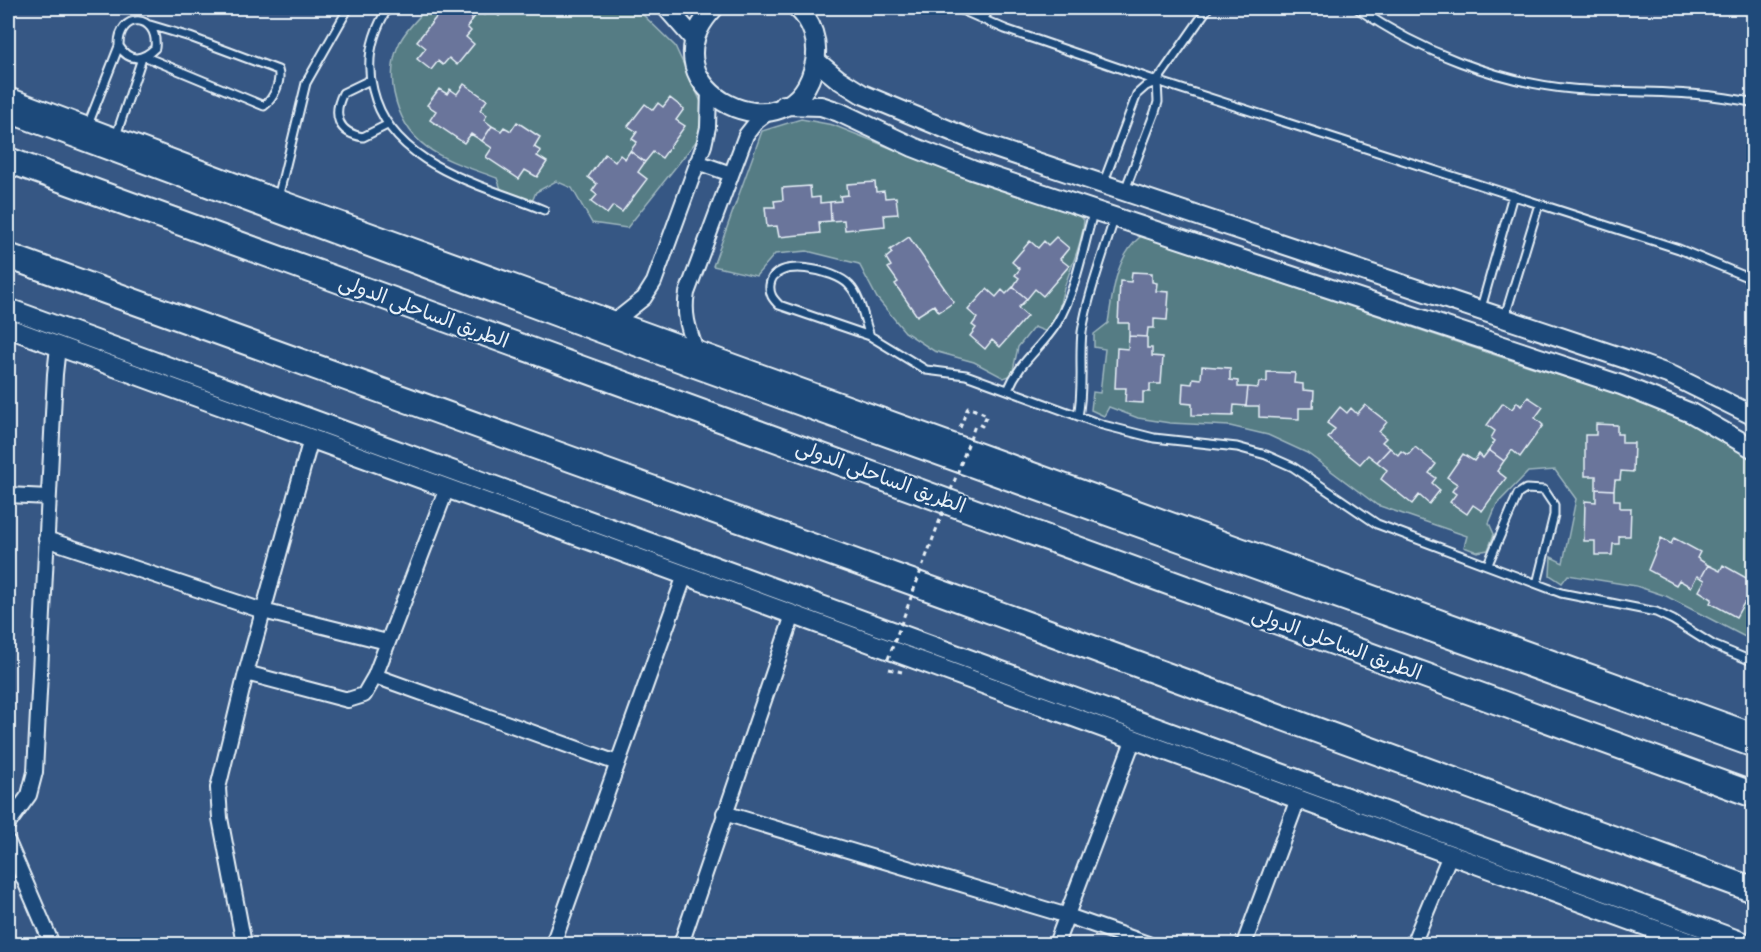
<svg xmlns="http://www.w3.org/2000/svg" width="1761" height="952" viewBox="0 0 1761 952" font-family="Sriracha,'Playpen Sans Arabic',sans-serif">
<rect width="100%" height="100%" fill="#365784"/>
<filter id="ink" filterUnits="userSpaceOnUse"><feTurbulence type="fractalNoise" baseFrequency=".0167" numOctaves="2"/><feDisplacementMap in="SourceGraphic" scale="12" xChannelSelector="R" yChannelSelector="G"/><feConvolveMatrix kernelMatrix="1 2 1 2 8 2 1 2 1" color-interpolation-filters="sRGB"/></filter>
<g filter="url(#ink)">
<path fill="#547c84" stroke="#9eb6be" stroke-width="1.5" d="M427 8H636L675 46 701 102 702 134 627 228 592 223 572 188 556 181 536 192 531 204 502 192 497 178C448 160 406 151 394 93 391 79 392 58 399 44 404 31 419 18 427 8Z
M801 119 833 125 898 151 1071 211 1084 220C1081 256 1059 285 1058 321L1047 332 1034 327 1018 347 1012 375 1004 378 974 362 934 351 905 332 877 298 859 264 807 251 775 254 756 276 713 266 762 131Z
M1141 236C1260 276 1379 317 1498 356 1586 385 1676 405 1753 458V641L1666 596 1636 586 1568 575 1562 583 1550 575 1551 557 1563 563 1576 499 1555 470 1528 472 1497 504 1489 523 1494 534 1488 550 1477 552 1464 547 1467 536 1377 505 1307 453 1268 435 1230 426 1170 423 1138 418 1109 407 1104 416 1091 410 1093 392 1100 393 1105 349 1094 347V334L1108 323C1113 292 1115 258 1141 236Z"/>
<path fill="#6b749b" stroke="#e8f1f8" stroke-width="1.5" d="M459 8 473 19 467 27 471 31 466 37 474 44 457 65 449 58 443 65 438 61 431 70 417 59 426 48 417 41 442 10 451 17Z
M459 8H506L499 16 489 8 484 15 479 11 473 19Z
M464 84 487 100 480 110 487 115 484 120 492 126 482 141 471 134 464 143 430 120 436 111 427 105 439 89 447 94 450 89 457 94Z
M670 98 684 109 676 120 685 126 662 158 653 152 645 162 630 151 637 142 632 139 637 132 628 126 645 104 653 110 658 103 663 107Z
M517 122 540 137 534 147 541 151 537 156 547 162 537 177 525 170 519 179 486 157 492 148 482 141 492 126 501 131 504 127 511 131Z
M630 151 645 162 638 172 647 179 622 212 613 206 607 214 591 202 597 195 592 191 597 184 588 177 605 154 615 162 620 155 625 159Z
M875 182 876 192 884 191 885 198 896 197 898 214 884 215 885 226 845 230 844 220 831 221 830 202 841 201 840 196 848 195 847 184Z
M810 186 811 198 820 197V203L830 202 831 221 819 222 820 233 779 237 777 226 767 227 765 207H775L774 201 783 200 782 188Z
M909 237 954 302 939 312 934 305 917 316 895 284 898 282 888 268 891 266 886 258 892 253 890 250Z
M1056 237 1069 248 1060 259 1069 266 1043 296 1035 289 1027 299 1013 287 1019 278 1015 275 1020 269 1012 262 1030 241 1038 248 1044 241 1048 245Z
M1132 272 1152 273V282L1157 283 1156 291 1169 292 1167 320 1154 319V328H1148L1147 337 1129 336V323H1118L1120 281 1131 282Z
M1013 287 1027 299 1018 308 1027 316 1000 347 992 340 985 349 970 336 976 328 972 325 977 318 968 310 987 289 996 297 1002 290 1006 294Z
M1129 336 1147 337V348H1152V356L1163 357 1161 384H1150V392H1143V403L1125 402 1126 388H1115L1117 348 1128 349Z
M1202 366 1230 368V380L1238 381V387H1248L1246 406 1234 405 1233 416 1192 415V404L1182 403 1183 383 1192 384 1193 378 1201 379Z
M1267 372 1295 373 1294 383 1303 384V390L1314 391 1313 408H1299V419L1259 417V406H1246L1248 387 1258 388 1259 382H1267Z
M1528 397 1543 407 1535 418 1543 425 1520 457 1512 450 1504 461 1489 450 1495 441 1491 438 1495 431 1487 425 1503 403 1512 409 1517 402 1521 406Z
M1365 405 1387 422 1379 432 1386 438 1382 442 1390 448 1377 462 1368 455 1360 464 1328 438 1335 429 1327 423 1340 407 1347 413 1351 408 1357 414Z
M1596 424 1617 425V434H1622V443H1634L1633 472 1621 471 1620 480H1615L1614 490 1596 489V476H1585V435H1596Z
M1415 447 1436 464 1429 473 1436 478 1432 483 1440 490 1429 504 1419 495 1412 504 1381 479 1387 470 1377 462 1390 448 1398 455 1401 451 1408 455Z
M1489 450 1504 461 1497 471 1506 478 1482 511 1473 505 1467 514 1450 502 1456 494 1452 491 1457 484 1447 477 1463 454 1474 461 1479 454 1483 458Z
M1596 489 1614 490V500H1620V508H1631L1630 536H1619V544H1613L1612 555H1595V541H1584L1585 501 1596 502Z
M1661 538 1671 544 1674 538 1700 552 1697 558 1708 565 1701 578 1697 576 1691 587 1679 580 1676 585 1648 570Z
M1708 565 1720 571 1723 565 1750 580 1747 586 1754 590V595L1748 605 1744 603 1736 617 1710 603 1712 599 1699 591 1705 580 1701 578Z"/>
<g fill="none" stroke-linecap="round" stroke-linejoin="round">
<g stroke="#e8f1f8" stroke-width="11">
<path id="lane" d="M388 8C372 33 365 60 373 90 391 166 481 184 544 210
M957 8 1005 29 1157 81 1679 249 1754 280
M1357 8C1419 51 1497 82 1572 89 1634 94 1692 89 1754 103
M983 20 990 8
M146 57 264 106C273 99 282 82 278 70L190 37 150 25
M370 80 343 93C332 115 338 133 363 137L387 125
M88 125 119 46C118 11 159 13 155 48 142 61 129 62 119 46
M116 136 142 58
M1103 184 1137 94 1146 86 1157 81 1208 8
M1125 190 1155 112 1158 102 1157 81
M278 198 306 83 348 9
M1481 308 1513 195
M1505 316 1539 204
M870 336C864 320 861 297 849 285 836 270 773 256 770 285 769 294 773 299 779 305L870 336 926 370 966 375 1103 425 1154 438 1237 447 1266 455 1293 467 1377 524 1561 593 1656 612 1673 620 1713 645 1754 662
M1008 390C1021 359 1041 349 1057 323 1076 291 1083 248 1093 213
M1078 416C1084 388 1079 360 1082 332 1088 294 1103 256 1114 219
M1488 564 1518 494 1526 489 1544 490 1554 505V515L1537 584"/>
</g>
<g stroke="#e8f1f8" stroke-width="18">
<path id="street" d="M697 162 731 174
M615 321 644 298 654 282 704 145 708 127 709 91
M696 350C689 330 683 315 687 293L746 135 757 121 770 111
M8 495 48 497
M46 539 263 611 387 642
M246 673 348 700 364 695 375 676 447 488
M375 676 617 763
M724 813 1068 916 1148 944
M8 824 29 795 35 772 55 374 58 347
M8 842 52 944
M244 944 220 818 218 788 246 673 311 439
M553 944 685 575
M681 944 793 615
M1056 944 1134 738
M1244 944 1298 799
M1413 944 1450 855"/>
</g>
<g stroke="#e8f1f8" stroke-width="22">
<path id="secondary" d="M667 8 695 40
M714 8C637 89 795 166 815 62 819 42 812 21 797 8
M816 61 838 79 862 94 980 143 1629 360 1673 376 1754 416
M8 97 278 199 1754 733
M784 105 821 106 839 112 913 147 972 170 1621 385 1691 413 1754 449
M8 113 692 367 1754 748
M8 308 1749 944
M8 328 1695 944"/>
</g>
<g stroke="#e8f1f8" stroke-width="28">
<path id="highway" d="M8 160 1754 795
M8 256 942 593 1754 890"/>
</g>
<path stroke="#e8f1f8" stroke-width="3" stroke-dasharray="4.5 4.5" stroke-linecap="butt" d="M960 428 968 407 987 415 982 426 976 423
M889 669 902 672"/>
<use href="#lane" stroke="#1f4a7a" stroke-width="7"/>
<use href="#street" stroke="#1f4a7a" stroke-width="14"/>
<use href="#secondary" stroke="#1f4a7a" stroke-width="18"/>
<use href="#highway" stroke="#1f4a7a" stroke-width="24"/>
<path stroke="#e8f1f8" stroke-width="3" stroke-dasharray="4.5 4.5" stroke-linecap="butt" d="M888 659 976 423"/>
</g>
</g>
<g text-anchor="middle" stroke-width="4.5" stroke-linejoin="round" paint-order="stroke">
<g font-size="20" fill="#e8f1f8" stroke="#1f4a7a">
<text transform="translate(424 311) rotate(20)" y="7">الطريق الساحلى الدولى</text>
<text transform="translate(881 476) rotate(20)" y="7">الطريق الساحلى الدولى</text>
<text transform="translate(1337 643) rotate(20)" y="7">الطريق الساحلى الدولى</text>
</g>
</g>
<rect width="1761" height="952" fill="none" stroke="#1f4a7a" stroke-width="30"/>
<rect x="15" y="15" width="1731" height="922" fill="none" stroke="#e8f1f8" stroke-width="2" filter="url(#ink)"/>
</svg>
